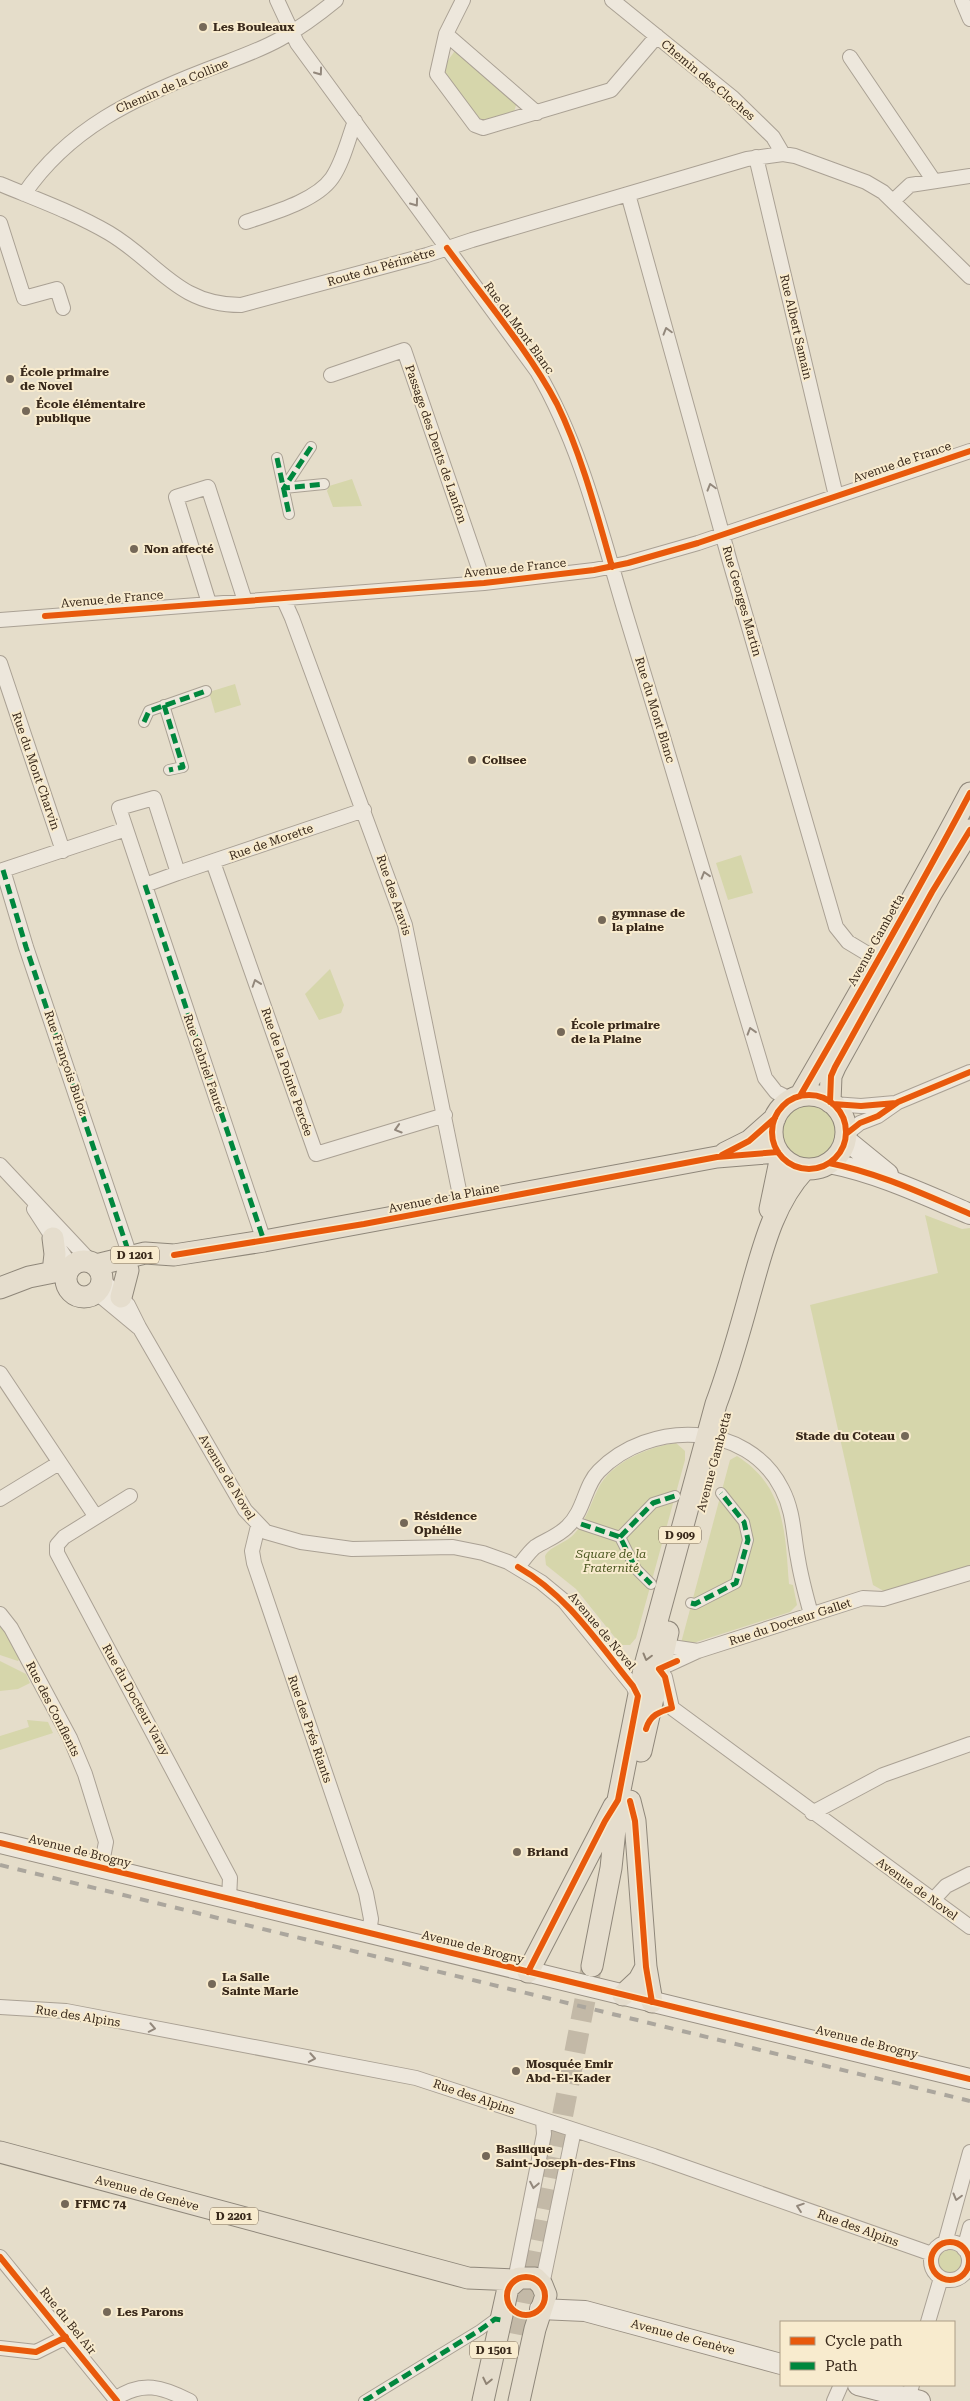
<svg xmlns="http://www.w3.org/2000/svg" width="970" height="2401" viewBox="0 0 970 2401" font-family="'Roboto Serif',serif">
<rect width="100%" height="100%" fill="#e5ddca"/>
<path fill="#d6d6ab" d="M454 52H458L517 102 514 112 488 122 480 121 443 73 444 66Z
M352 479 362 506 333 507 327 491 329 486Z
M235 684 241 705 215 713 209 692Z
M741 855 753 893 728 900 716 863Z
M330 969 344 1005 341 1013 319 1020 305 994Z
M781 1132a28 28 0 1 1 56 0a28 28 0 1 1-56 0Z
M925 1215 962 1229 970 1228V1568L889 1594 873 1585 810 1305 938 1273Z
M676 1443 685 1451V1460L636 1638 630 1645H621L576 1589 546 1565 545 1556C550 1546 567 1543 575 1533 588 1517 590 1505 598 1489 611 1462 648 1447 676 1443Z
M737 1456C786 1487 785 1534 789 1584L793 1585 797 1605 790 1612 687 1645 681 1643 730 1460Z
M0 1624 11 1639 20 1658 18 1661 0 1655Z
M0 1661 26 1674 30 1683 18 1689 0 1691Z
M27 1720 48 1722 53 1733 0 1750V1736L29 1727Z
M938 2262a12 12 0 1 1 24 0a12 12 0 1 1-24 0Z"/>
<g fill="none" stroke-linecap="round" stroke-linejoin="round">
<path stroke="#c3b9a7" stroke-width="21" stroke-dasharray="21 11" stroke-linecap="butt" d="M520 2335 591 1969"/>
<g stroke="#aaa194" stroke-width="12">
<path id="pedestrian" d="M311 447 284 488 324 484
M277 458 289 514
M164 705 183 767 169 770
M144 722 149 711 206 691
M581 1524 620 1537 636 1569 651 1584
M620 1537 653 1503 675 1496
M691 1603 695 1604 736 1583 748 1540 744 1522 721 1493
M364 2401 480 2330 495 2319 501 2320"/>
</g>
<g stroke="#aaa194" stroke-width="16">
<path id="minor" d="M277 0 297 43 537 371C581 446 601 532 626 615 673 769 719 923 765 1078L776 1092 792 1100
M463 0 446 34 437 74 475 125 483 128 611 90 657 36
M612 0 733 98 773 137 783 154 795 156 866 182 883 192 970 277
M962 0 970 19
M446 34 537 113
M850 57 934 181
M756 157 836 496
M0 184C36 199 75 213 109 233 158 262 177 305 241 305L427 255 472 240 747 159 783 154
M24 194C69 128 134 98 206 70 231 60 257 52 280 39 300 28 319 14 336 0
M628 194 730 562 836 927 848 942 878 960
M893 201 910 185 970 176
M246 222C272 213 316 201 332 178 343 162 348 140 355 121
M0 223 24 298 57 289 63 308
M331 375 404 350 484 583
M283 598 292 618 405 925 462 1205
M209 603 176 497 208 487 245 601
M0 620 484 583 594 570 628 563 698 543 970 451
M0 663 63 851
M213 862 316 1154 445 1115
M3 870 26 947 130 1256
M0 871 126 829
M178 873 364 810
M145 885 178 873 154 798 119 808 264 1241
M833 1104 861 1106 895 1103
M846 1134 860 1123 878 1116 898 1102 970 1072
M0 1165 91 1262
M34 1209 71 1266
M103 1280 128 1305 139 1327 245 1510 266 1532 301 1542 352 1549 453 1547 483 1553 508 1562 541 1582 564 1601 633 1686 638 1696
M97 1293 138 1327
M0 1373 96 1517
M130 1496 64 1537 57 1545V1553L230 1878 229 1899
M0 1499 59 1463
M258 1526 252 1551 254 1563 366 1893 371 1919 369 1933
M518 1567C523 1561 528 1553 535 1547 546 1540 558 1536 567 1527 585 1510 584 1486 599 1471 649 1420 747 1420 782 1489 794 1512 793 1534 798 1559 801 1578 806 1596 811 1614
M970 1573 883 1599 863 1598 698 1651 659 1669 665 1677 672 1708 970 1927
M0 1614 11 1628 70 1738 85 1774 106 1842 101 1868
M665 1646 698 1651
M812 1813 883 1775 970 1744
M933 1900 946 1886 970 1874
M0 2007 66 2011 416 2078 654 2156 932 2254
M931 2261a19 19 0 1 1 38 0a19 19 0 1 1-38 0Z
M945 2243 970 2152
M964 2249 970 2227
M0 2257 117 2401
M515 2280 544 2134 543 2120
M542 2285 574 2130
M928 2322 941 2278
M0 2348 36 2352 66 2337
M908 2398 912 2385
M115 2399C142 2380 163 2387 190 2401
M834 2401 841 2385"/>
</g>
<g stroke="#9a9184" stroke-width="22">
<path id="secondary" d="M845 1139 888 1174
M829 1163C879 1173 923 1194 970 1214
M0 1843 970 2079
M540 2309 585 2311 781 2364
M858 2385 920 2401"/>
</g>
<g stroke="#8f877a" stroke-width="23">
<path id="primary" d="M772 1132a37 37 0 1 1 74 0a37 37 0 1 1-74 0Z
M800 1096C858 996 916 895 970 793
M830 1102 831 1076 835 1067 932 892 970 830
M725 1153 749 1141 775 1118
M770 1209 781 1156
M66 1279a18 18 0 1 1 36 0a18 18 0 1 1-36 0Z
M96 1265 145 1253 174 1255 264 1241 717 1157 778 1152
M53 1272 55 1254 53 1238
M0 1288 29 1277 69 1269
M121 1297 128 1270
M641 1751 668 1632
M630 1801 635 1821 646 1967 652 2002
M592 1966 611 1868 618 1800 644 1669 716 1404C730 1367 740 1329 751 1290 763 1247 774 1202 805 1169
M528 1972 614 1806
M623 1995 639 1980 646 1967
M0 2152 468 2278 515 2280
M483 2401 508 2288 519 2278H535L542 2285 546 2295 535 2329 519 2401"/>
</g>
<use href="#pedestrian" stroke="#ede7dc" stroke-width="10"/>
<use href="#minor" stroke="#ede7dc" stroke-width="14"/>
<use href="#secondary" stroke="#ede7dc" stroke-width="20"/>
<use href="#primary" stroke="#e5ddcd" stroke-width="21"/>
<path stroke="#aba69d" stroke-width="4" stroke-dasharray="9 9" stroke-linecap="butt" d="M0 1865 970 2101"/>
<path stroke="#00873e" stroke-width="5" stroke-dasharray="10 5" stroke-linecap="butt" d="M311 447 284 488 324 484
M277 458 289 514
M164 705 183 767 169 770
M144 722 149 711 206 691
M3 870 26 947 130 1256
M145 885 264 1241
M581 1524 620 1537 636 1569 651 1584
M620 1537 653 1503 675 1496
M691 1603 695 1604 736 1583 748 1540 744 1522 721 1493
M364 2401 480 2330 495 2319 501 2320"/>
<g stroke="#f8ebce" stroke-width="9">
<path id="cycleway" d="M447 248C483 297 529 351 557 404 581 453 597 514 612 567
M45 616 484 583 594 570 628 563 698 543 970 451
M772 1132a37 37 0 1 1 74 0a37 37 0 1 1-74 0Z
M800 1096C858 996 916 895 970 793
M830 1102 831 1076 835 1067 932 892 970 830
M833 1104 861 1106 896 1103
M846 1134 860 1123 878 1116 898 1102 970 1072
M722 1155 749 1141 775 1118
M829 1163C879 1173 923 1194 970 1214
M174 1255 364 1224 717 1157 778 1152
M518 1567C567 1595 598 1643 633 1686L638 1696 618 1800 605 1821 528 1972
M646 1729C650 1715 659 1712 672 1708L665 1677 659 1669 677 1661
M630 1801 635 1821 646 1967 652 2002
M0 1843 970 2079
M931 2261a19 19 0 1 1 38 0a19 19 0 1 1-38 0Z
M0 2257 117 2401
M507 2296a19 19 0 1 1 38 0a19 19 0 1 1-38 0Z
M0 2348 36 2352 66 2337"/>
</g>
<use href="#cycleway" stroke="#e8590c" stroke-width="6"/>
</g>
<defs><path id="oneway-chevron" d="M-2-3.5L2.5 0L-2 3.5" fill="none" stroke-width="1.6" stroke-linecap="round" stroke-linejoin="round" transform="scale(1.25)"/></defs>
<g stroke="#93887c">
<use href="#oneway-chevron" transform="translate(319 72) rotate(54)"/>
<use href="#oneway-chevron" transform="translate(415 203) rotate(54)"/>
<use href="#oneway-chevron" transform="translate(667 331) rotate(-106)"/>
<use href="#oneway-chevron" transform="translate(711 487) rotate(-106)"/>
<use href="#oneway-chevron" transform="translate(705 875) rotate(-107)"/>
<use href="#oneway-chevron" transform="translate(256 983) rotate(-109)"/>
<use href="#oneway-chevron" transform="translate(751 1031) rotate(-107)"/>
<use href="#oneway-chevron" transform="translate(398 1129) rotate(163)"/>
<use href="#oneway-chevron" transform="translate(152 2028) rotate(11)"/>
<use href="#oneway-chevron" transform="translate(312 2058) rotate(10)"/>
<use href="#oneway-chevron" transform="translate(534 2185) rotate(101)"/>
<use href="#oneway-chevron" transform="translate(957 2197) rotate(105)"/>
<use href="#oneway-chevron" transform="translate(800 2207) rotate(-161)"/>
</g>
<g stroke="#8f8374">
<use href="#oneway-chevron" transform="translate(647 1657) rotate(105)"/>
<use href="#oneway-chevron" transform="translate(487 2381) rotate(102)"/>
</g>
<g fill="#756858" stroke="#f8ebce" stroke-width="2">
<circle cx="203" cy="27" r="5"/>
<circle cx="10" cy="379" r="5"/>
<circle cx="26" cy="411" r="5"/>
<circle cx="134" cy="549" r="5"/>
<circle cx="472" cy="760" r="5"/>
<circle cx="602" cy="920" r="5"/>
<circle cx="561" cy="1032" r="5"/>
<circle cx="905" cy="1436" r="5"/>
<circle cx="404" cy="1523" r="5"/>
<circle cx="517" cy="1852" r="5"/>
<circle cx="212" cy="1984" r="5"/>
<circle cx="516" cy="2071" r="5"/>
<circle cx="486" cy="2156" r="5"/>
<circle cx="65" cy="2204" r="5"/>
<circle cx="107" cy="2312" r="5"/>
</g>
<g text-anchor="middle" stroke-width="4" stroke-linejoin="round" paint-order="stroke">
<g fill="#f8ebce" stroke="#726351" stroke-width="1">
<rect x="111" y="1246.5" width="48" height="17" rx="4"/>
<rect x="659" y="1526.5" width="42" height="17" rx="4"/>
<rect x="210" y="2207.5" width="48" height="17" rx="4"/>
<rect x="470" y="2341.5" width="48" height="17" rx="4"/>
</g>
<g font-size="11" font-weight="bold" fill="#39291b">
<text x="135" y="1259">D 1201</text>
<text x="680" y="1539">D 909</text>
<text x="234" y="2220">D 2201</text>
<text x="494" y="2354">D 1501</text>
</g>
<g font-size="12" font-weight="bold" fill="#39291b" stroke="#f8ebce" text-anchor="start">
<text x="213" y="31">Les Bouleaux</text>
<text x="20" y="376">École primaire<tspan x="20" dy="14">de Novel</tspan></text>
<text x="36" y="408">École élémentaire<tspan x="36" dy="14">publique</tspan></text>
<text x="144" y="553">Non affecté</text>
<text x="482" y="764">Colisee</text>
<text x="612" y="917">gymnase de<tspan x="612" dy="14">la plaine</tspan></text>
<text x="571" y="1029">École primaire<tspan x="571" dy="14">de la Plaine</tspan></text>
<text x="895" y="1440" text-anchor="end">Stade du Coteau</text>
<text x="414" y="1520">Résidence<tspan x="414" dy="14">Ophélie</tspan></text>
<text x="527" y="1856">Briand</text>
<text x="222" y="1981">La Salle<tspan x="222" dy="14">Sainte Marie</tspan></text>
<text x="526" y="2068">Mosquée Emir<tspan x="526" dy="14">Abd-El-Kader</tspan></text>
<text x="496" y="2153">Basilique<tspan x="496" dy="14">Saint-Joseph-des-Fins</tspan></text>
<text x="75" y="2208">FFMC 74</text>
<text x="117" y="2316">Les Parons</text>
</g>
<g font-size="12" fill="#39291b" stroke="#f8ebce">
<text transform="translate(708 80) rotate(40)" y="4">Chemin des Cloches</text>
<text transform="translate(172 86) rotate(-23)" y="4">Chemin de la Colline</text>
<text transform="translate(381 267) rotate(-16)" y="4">Route du Périmètre</text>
<text transform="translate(796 327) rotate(77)" y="4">Rue Albert Samain</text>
<text transform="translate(519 328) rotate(54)" y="4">Rue du Mont Blanc</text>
<text transform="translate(436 444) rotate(71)" y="4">Passage des Dents de Lanfon</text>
<text transform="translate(902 462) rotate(-19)" y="4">Avenue de France</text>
<text transform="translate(515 568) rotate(-6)" y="4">Avenue de France</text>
<text transform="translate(112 599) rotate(-5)" y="4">Avenue de France</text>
<text transform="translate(742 601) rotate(74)" y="4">Rue Georges Martin</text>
<text transform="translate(655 710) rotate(73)" y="4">Rue du Mont Blanc</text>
<text transform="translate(36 771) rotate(71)" y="4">Rue du Mont Charvin</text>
<text transform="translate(271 842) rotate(-19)" y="4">Rue de Morette</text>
<text transform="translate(394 895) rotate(71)" y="4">Rue des Aravis</text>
<text transform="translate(876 940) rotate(-61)" y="4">Avenue Gambetta</text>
<text transform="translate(66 1063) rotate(71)" y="4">Rue François Buloz</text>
<text transform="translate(204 1063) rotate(71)" y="4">Rue Gabriel Fauré</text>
<text transform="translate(287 1072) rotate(71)" y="4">Rue de la Pointe Percée</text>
<text transform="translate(444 1198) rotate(-11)" y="4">Avenue de la Plaine</text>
<text transform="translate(714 1462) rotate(-75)" y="4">Avenue Gambetta</text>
<text transform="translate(227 1477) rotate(59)" y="4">Avenue de Novel</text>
<text transform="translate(790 1622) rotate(-18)" y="4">Rue du Docteur Gallet</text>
<text transform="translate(602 1631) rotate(50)" y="4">Avenue de Novel</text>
<text transform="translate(136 1700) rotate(61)" y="4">Rue du Docteur Varay</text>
<text transform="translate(53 1709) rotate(63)" y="4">Rue des Conflents</text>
<text transform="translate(310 1729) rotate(71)" y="4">Rue des Prés Riants</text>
<text transform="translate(80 1851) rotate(14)" y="4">Avenue de Brogny</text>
<text transform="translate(917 1889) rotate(36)" y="4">Avenue de Novel</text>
<text transform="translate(473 1947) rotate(14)" y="4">Avenue de Brogny</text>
<text transform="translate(78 2016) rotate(9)" y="4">Rue des Alpins</text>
<text transform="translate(867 2042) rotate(14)" y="4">Avenue de Brogny</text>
<text transform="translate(474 2097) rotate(19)" y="4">Rue des Alpins</text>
<text transform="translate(147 2193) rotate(15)" y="4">Avenue de Genève</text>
<text transform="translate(858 2228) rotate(20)" y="4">Rue des Alpins</text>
<text transform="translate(68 2321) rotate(51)" y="4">Rue du Bel Air</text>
<text transform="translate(683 2337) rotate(15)" y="4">Avenue de Genève</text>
</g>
<g font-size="12" font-style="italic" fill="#4b5720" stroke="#f8ebce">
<text x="611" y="1558">Square de la<tspan x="611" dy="14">Fraternité</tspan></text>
</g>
</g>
<rect x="780" y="2321" width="175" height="65" fill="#f8ebce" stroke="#ac9d86"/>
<rect x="790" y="2337" width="25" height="8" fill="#e8590c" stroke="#ac9d86"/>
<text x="825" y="2346" font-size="15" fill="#39291b">Cycle path</text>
<rect x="790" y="2362" width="25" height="8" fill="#00873e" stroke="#ac9d86"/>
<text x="825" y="2371" font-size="15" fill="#39291b">Path</text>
</svg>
